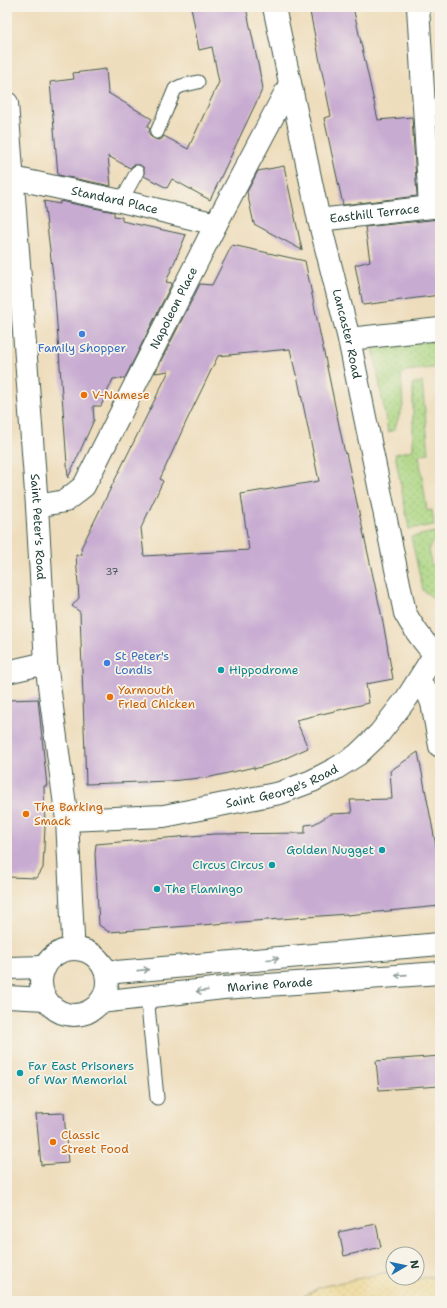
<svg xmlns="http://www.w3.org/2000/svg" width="447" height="1308" viewBox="0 0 447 1308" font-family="'Shantell Sans',sans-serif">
<defs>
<pattern id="grass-dots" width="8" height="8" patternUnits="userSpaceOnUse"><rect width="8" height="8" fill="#abd682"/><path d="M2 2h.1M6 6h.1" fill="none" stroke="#8baf6b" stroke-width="1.8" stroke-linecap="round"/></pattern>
<pattern id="sand-dots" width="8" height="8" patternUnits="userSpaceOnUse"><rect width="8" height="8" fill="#eeda9e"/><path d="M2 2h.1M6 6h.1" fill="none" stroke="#ccbc89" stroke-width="1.8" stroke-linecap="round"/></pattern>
</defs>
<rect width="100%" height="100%" fill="#f7f3e8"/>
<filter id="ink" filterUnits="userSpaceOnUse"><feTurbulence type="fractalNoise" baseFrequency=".025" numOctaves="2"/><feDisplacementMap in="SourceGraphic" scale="8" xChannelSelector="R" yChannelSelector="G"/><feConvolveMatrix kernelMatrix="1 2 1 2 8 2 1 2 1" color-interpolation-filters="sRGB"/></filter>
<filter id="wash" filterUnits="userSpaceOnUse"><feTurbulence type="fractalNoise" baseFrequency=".012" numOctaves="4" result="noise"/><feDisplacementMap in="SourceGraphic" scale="16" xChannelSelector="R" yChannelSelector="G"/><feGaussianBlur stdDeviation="0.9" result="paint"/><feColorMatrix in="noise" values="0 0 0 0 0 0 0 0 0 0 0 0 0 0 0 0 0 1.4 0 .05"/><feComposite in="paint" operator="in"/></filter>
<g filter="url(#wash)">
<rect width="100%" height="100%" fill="#eeddbc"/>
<path fill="url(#grass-dots)" stroke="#658a5b" d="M440 340V367L405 371 401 375 403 406 394 430 388 432 373 347Z
M422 382 429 453 419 455 427 511 432 510 434 525 409 529 395 454 413 450V383Z
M435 532 436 537 429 548 431 564 440 571V599H434L423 590 411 537Z"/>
<path fill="url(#sand-dots)" stroke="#868c69" d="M393 1271V1278H397L398 1281 440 1276V1301H295L320 1287Z"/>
<g id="blocks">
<path fill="#c7abd1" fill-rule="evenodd" d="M191 7H246L263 88 210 200 172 179 167 188 144 176V168L140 165H133L130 168 108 156 111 186 58 175 50 82 74 79 73 73 106 69 108 93 152 119 147 127 150 129 149 133 151 137 158 140 162 139 164 136 188 149 219 82 212 47 199 50Z
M309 7H353L378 120 412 117 417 196 343 205 324 118 331 116Z
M284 166 302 250 254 224 247 192 258 171Z
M44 201 60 204V201L114 212V216L122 217V221L186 235 166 282 172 283 125 378 113 379 101 406H93L94 420 68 478 54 283Z
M440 219V295L363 305 355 265 370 261 365 227Z
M232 245 305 261 345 454 346 453 383 622 393 679 366 684 369 703 296 720 308 748 275 763 254 769V767L211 777 170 781 86 784 80 612 72 606 79 598 76 555H82L81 548 169 371 155 373 200 284 212 285ZM290 349 296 375H297L319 481 241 494 249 550 144 556 141 528 163 481 160 479 187 420 218 356Z
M38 699 47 786H44L45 827 43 868 37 878 7 877V700Z
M418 752 440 867V906L347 915V914L109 932 99 925 95 854 96 844 214 834 305 833V825L314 824 331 814 352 813 350 800 392 799 390 771Z
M440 1056V1086L379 1090 376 1061Z
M64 1113 68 1163 41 1165 36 1114Z
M376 1224 381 1247 344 1256 339 1232Z"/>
</g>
</g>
<g filter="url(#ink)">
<use href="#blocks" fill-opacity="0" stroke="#3e5548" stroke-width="1"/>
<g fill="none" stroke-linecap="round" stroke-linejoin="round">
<g stroke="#3e5548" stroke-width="15">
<path id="lane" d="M157 132 175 89 181 86 198 82
M121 201 137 172
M147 996 157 1098"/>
</g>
<g stroke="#3e5548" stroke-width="24">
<g id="street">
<path id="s1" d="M274 7 319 220 349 339 405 613C413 628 423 641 434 654"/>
<path d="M418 7 430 206"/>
<path id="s2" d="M13 178 121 201 216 224"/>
<path id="s3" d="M319 220 440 206"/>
<path d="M349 339 440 329"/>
<path id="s4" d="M37 506 65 501 84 486 216 224 290 84"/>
<path d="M7 672 46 663"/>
<path d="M418 682 427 691 432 703 440 746"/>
<path id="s5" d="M67 820 164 816 280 793 312 781 335 769 357 755 379 734 407 698 440 646"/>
</g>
</g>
<g stroke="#3e5548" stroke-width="24">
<g id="secondary">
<path id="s6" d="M7 103 37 506 46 663 67 820 73 937 72 949"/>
<circle cx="74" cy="982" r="33"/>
<path d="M7 968 45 967"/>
<path d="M105 969 116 972 128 971 440 944"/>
<path d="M7 997 46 999"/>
<path id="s7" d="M100 1002 223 988 440 973"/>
</g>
</g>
<use href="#lane" stroke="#fff" stroke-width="13"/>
<use href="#street" stroke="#fff" stroke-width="22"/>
<use href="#secondary" stroke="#fff" stroke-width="22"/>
</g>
<defs><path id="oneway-shaft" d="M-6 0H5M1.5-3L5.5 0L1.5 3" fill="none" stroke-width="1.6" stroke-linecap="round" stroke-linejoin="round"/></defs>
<g stroke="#8f9e9a">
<use href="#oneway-shaft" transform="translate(273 959) rotate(-5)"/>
<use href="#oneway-shaft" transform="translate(143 970) rotate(-6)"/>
<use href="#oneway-shaft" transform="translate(401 975) rotate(176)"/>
<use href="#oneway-shaft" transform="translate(202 991) rotate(174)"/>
</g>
</g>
<g fill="#3f7fe0" stroke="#f7f3e8" stroke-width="1.5">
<circle cx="82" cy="334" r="4"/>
<circle cx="107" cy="663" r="4"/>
</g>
<g fill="#e8710a" stroke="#f7f3e8" stroke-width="1.5">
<circle cx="84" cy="395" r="4"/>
<circle cx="110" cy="697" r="4"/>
<circle cx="26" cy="814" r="4"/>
<circle cx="53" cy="1142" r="4"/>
</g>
<g fill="#0f9aa8" stroke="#f7f3e8" stroke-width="1.5">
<circle cx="221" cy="670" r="4"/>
<circle cx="382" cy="850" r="4"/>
<circle cx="272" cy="865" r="4"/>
<circle cx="157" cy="889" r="4"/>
<circle cx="20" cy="1073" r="4"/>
</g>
<g text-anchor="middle" stroke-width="3.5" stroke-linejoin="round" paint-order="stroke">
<g font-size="10" fill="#49585b">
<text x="112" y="575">37</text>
</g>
<g font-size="12" fill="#1f3d34" stroke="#f7f3e8">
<text dy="4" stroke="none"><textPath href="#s2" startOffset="104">Standard Place</textPath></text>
<text dy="4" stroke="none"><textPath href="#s3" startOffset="56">Easthill Terrace</textPath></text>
<text dy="4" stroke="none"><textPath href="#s4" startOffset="252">Napoleon Place</textPath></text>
<text dy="4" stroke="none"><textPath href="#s1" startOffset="335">Lancaster Road</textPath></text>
<text dy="4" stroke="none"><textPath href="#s6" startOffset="425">Saint Peter's Road</textPath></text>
<text dy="4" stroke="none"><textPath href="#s5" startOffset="219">Saint George's Road</textPath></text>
<text dy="4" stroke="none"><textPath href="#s7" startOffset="171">Marine Parade</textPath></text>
</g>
<g font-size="12" fill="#366cbe" stroke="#f7f3e8">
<text x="82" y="352">Family Shopper</text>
<text x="115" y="660" text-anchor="start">St Peter's<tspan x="115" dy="14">Londis</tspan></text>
</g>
<g font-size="12" fill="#c56008" stroke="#f7f3e8" text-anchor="start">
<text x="92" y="399">V-Namese</text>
<text x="118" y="694">Yarmouth<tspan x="118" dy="14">Fried Chicken</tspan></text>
<text x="34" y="811">The Barking<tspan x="34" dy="14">Smack</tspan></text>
<text x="61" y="1139">Classic<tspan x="61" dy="14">Street Food</tspan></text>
</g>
<g font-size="12" fill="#0d838f" stroke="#f7f3e8" text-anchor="start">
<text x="229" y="674">Hippodrome</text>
<text x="374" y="854" text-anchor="end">Golden Nugget</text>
<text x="264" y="869" text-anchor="end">Circus Circus</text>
<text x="165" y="893">The Flamingo</text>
<text x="28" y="1070">Far East Prisoners<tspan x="28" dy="14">of War Memorial</tspan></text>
</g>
</g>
<rect width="447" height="1308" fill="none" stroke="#f7f3e8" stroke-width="24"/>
<g transform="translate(405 1266) rotate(81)"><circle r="19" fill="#f7f3e8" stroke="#a1aaa0"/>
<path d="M0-3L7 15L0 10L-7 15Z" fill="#1f6fb2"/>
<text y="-6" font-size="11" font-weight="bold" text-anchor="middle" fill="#1f3d34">N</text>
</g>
</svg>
